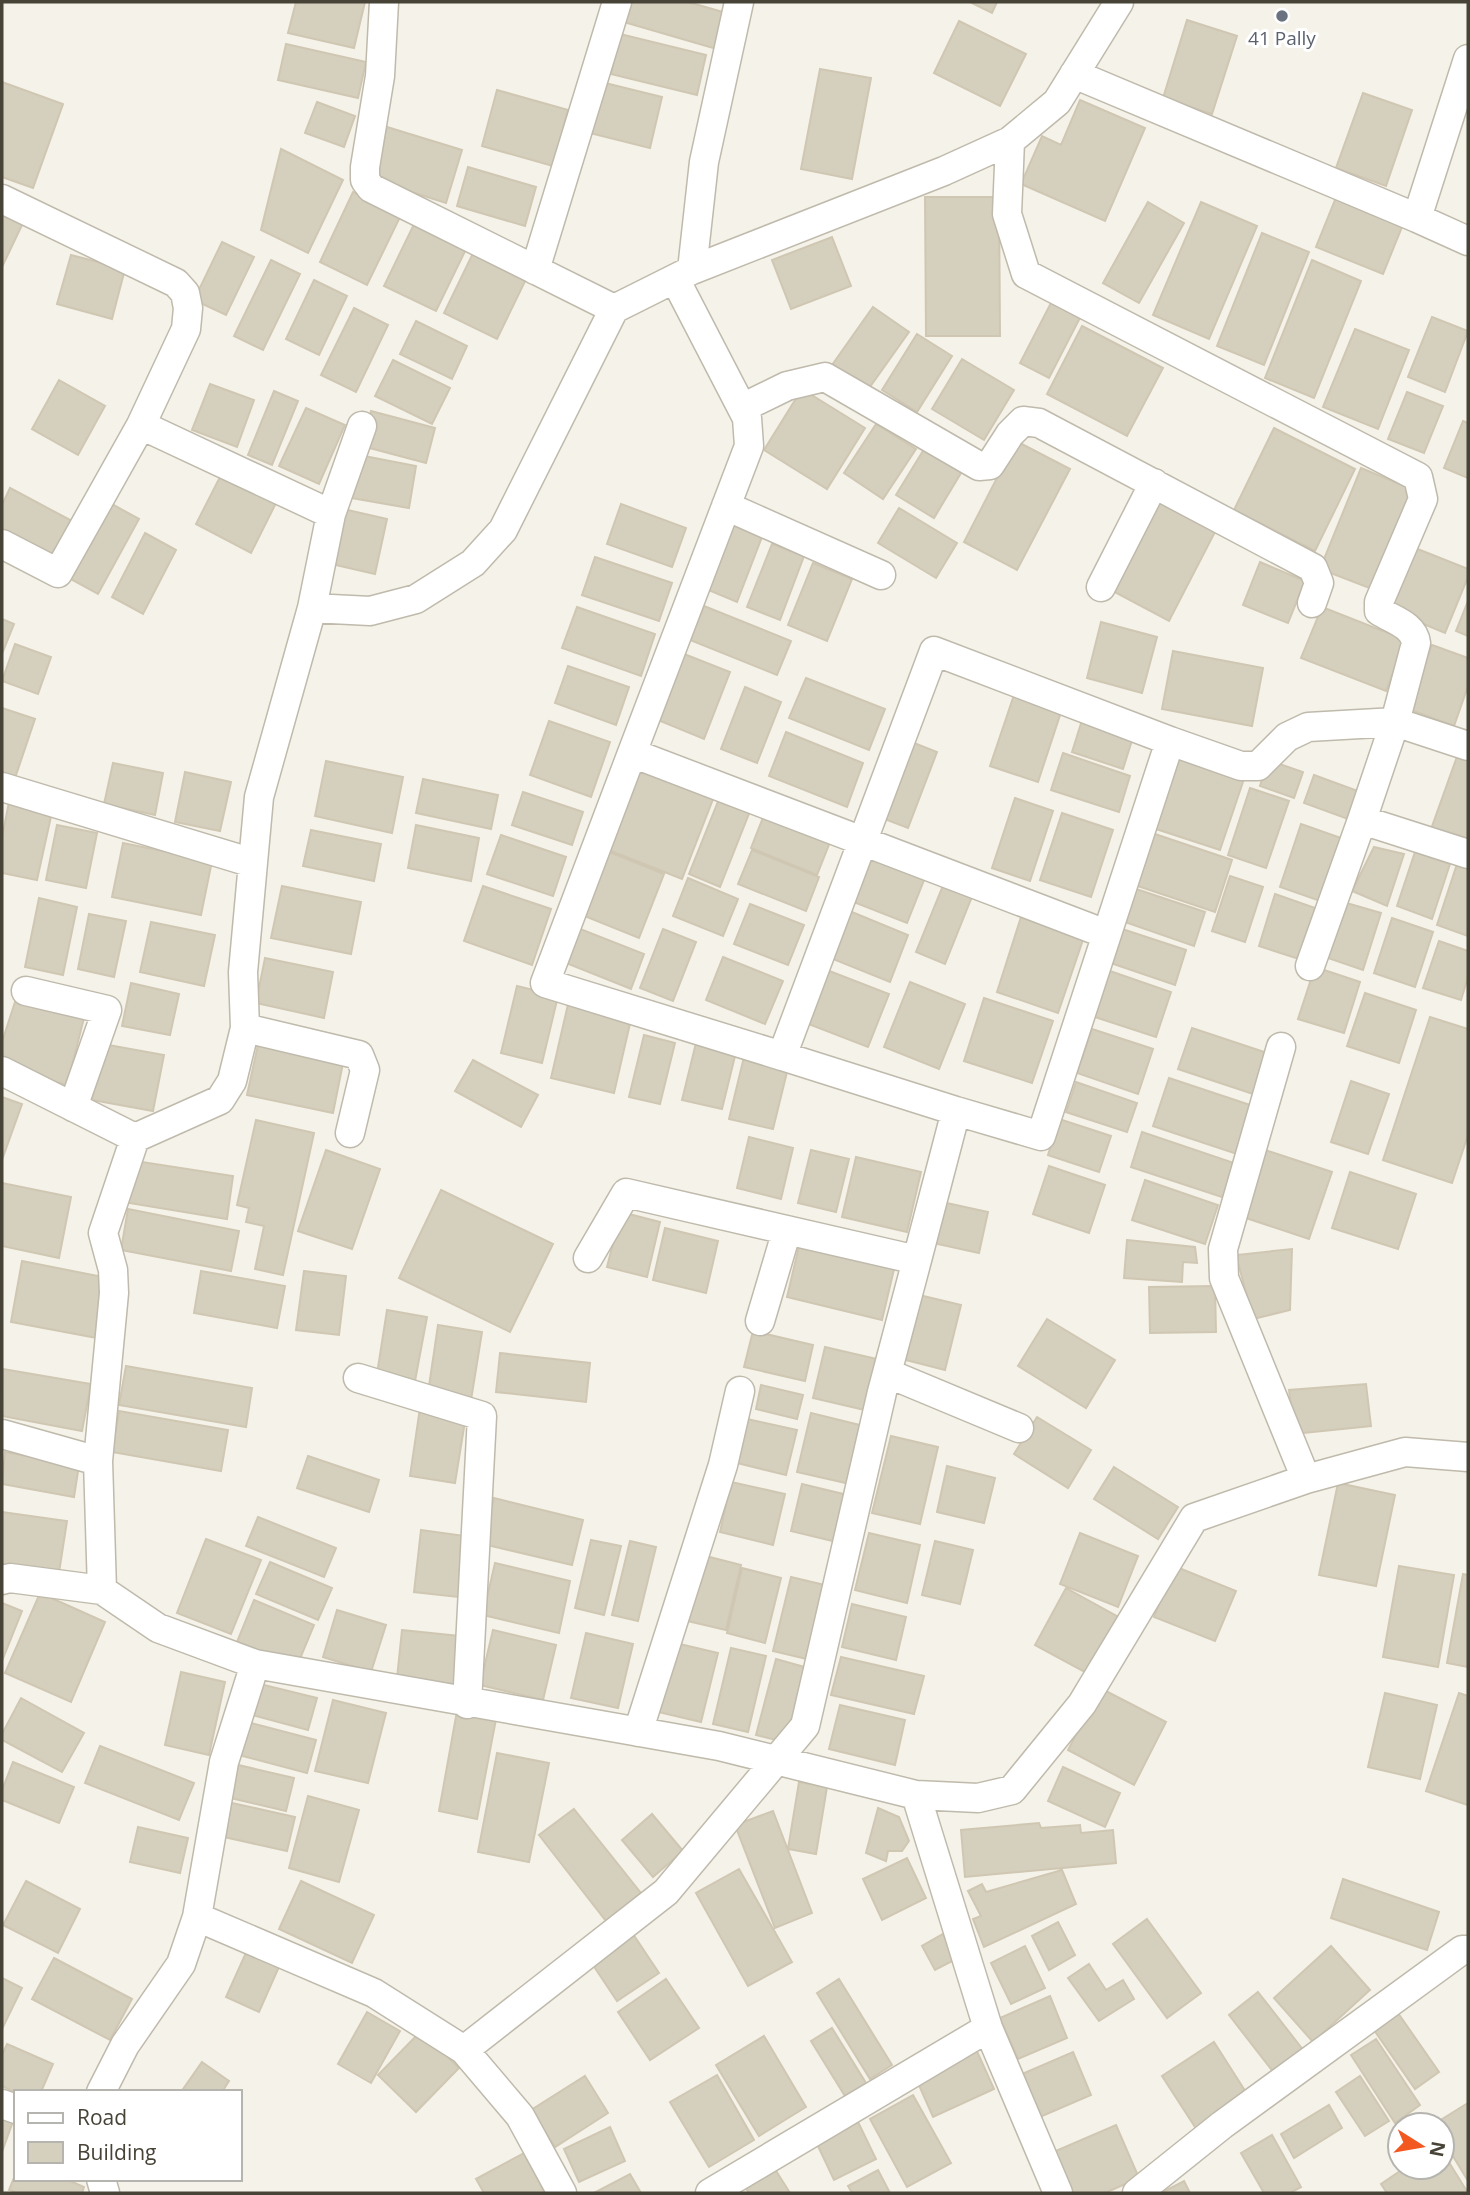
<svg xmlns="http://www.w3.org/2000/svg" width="1470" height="2195" viewBox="0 0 1470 2195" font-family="'Open Sans',sans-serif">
<rect width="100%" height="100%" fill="#f4f2e9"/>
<path fill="#d5cfbe" stroke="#d0c7b2" stroke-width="2" d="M296 2H365L354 48 288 33Z
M630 2H688L730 14 720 50 624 22Z
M970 2H997L992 13Z
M1187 20 1237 36 1212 114 1163 98Z
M959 21 1026 54 1000 106 934 73Z
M620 34 706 55 697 95 611 74Z
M286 44 366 62 358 98 278 80Z
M820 69 871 78 852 179 801 169Z
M597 81 662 97 650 148 586 132Z
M2 82 63 104 33 188 2 177Z
M497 90 568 110 553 166 482 146Z
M1363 93 1412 110 1386 186 1336 168Z
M1080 100 1145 128 1105 221 1021 184 1042 136 1061 145Z
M317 102 355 116 344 147 305 133Z
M387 127 462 150 446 203 371 179Z
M281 149 343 180 308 253 261 230Z
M468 167 536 187 525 226 457 206Z
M1339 190 1406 217 1383 274 1316 247Z
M353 192 401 215 367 285 320 262Z
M925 197H999L1000 336H926Z
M1148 202 1184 223 1139 303 1103 283Z
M1201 202 1257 226 1209 339 1153 315Z
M2 212 23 223 2 267Z
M417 218 469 243 436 311 384 286Z
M1262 233 1309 252 1264 365 1217 346Z
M832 237 851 286 791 309 772 260Z
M222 242 254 257 226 315 194 300Z
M477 245 530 271 497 339 444 313Z
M71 255 125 269 112 319 57 304Z
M271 260 300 274 263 350 234 336Z
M1312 260 1361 281 1314 398 1265 378Z
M314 280 347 296 319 355 286 339Z
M1054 297 1083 312 1049 378 1020 363Z
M873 307 909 332 867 391 832 365Z
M354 308 388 325 356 392 321 375Z
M1432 317 1468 331 1445 392 1408 377Z
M416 321 467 346 452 379 400 354Z
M1082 326 1163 368 1127 436 1047 394Z
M1355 329 1409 350 1378 429 1323 407Z
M917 334 952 356 917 412 882 390Z
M962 359 1014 390 984 440 932 409Z
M393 360 450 388 432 424 375 396Z
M59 380 105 406 78 455 32 429Z
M210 384 254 400 237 447 192 430Z
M802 389 865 428 827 489 764 450Z
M274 391 298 401 272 465 248 455Z
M1407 392 1443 406 1424 453 1388 439Z
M306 408 345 425 319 484 279 466Z
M371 411 435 428 426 463 362 446Z
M1463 421 1468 423V478L1444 468Z
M876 424 916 449 883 499 844 473Z
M1274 428 1355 469 1315 551 1234 510Z
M929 441 967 463 934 518 896 495Z
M1016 441 1070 469 1017 570 964 542Z
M359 455 416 466 409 508 351 498Z
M1361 468 1412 489 1372 589 1320 569Z
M222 473 277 501 251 553 196 524Z
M10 488 72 521 52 558 2 531V505Z
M1157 501 1215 532 1169 621 1111 590Z
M110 503 139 519 98 594 69 578Z
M621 504 686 528 672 567 607 544Z
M339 508 387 519 375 574 327 563Z
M899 508 957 543 936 578 878 543Z
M735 518 765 529 737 602 706 589Z
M145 533 176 550 143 614 112 597Z
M772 544 804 556 780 620 747 607Z
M1410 546 1468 569V577L1445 633 1385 608Z
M595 557 672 583 659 621 582 595Z
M1260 562 1305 581 1288 623 1243 605Z
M813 563 852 579 827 641 788 625Z
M1468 601V636L1456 631Z
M704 606 791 641 777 675 690 640Z
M577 607 655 634 641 676 562 648Z
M1322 607 1406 640 1386 691 1301 658Z
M2 619 14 624 2 654Z
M1101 622 1157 637 1142 693 1087 678Z
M15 644 51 657 38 694 2 681Z
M1432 645 1468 658V686L1454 726 1408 709Z
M1173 651 1263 668 1252 726 1162 709Z
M679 652 730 672 704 739 653 718Z
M568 666 629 687 616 725 555 703Z
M806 678 885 709 869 750 789 718Z
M745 687 781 702 757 763 721 749Z
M1016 689 1063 706 1038 782 990 766Z
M2 708 35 719 15 778 2 774Z
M1083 717 1134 734 1123 769 1072 752Z
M549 721 610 742 591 797 530 775Z
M786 732 863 763 847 807 769 776Z
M904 739 937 752 908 828 874 815Z
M1459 751 1468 754V846L1430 832Z
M1063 753 1130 776 1119 812 1051 790Z
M1175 753 1245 776 1220 850 1150 827Z
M1268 760 1303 772 1294 798 1260 786Z
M326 761 403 777 392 833 315 816Z
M113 763 163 773 155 815 104 804Z
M640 764 715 794 682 879 606 849Z
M185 772 231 782 220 831 175 822Z
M1314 775 1358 791 1348 819 1304 803Z
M423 779 498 795 491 829 416 813Z
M1250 788 1289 801 1266 868 1228 855Z
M523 792 583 812 572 845 512 825Z
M1015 798 1053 811 1030 881 992 868Z
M719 799 750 811 720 887 689 874Z
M9 802 52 812 37 880 2 873V837Z
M766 810 832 837 817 875 751 848Z
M1062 813 1113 830 1091 897 1040 880Z
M1301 824 1347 840 1326 903 1280 887Z
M57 825 97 833 86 888 46 880Z
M416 825 479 838 471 881 408 868Z
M311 830 381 844 374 881 303 866Z
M1149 832 1232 860 1215 912 1132 884Z
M501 835 566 857 553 896 487 874Z
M123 843 212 861 201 915 112 897Z
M1374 847 1404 854 1387 906 1352 891Z
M602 849 664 874 639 938 577 913Z
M752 850 819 877 806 911 738 884Z
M1415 852 1450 864 1432 919 1397 906Z
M871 853 926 875 907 923 851 901Z
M1458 861 1468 864V936L1437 925Z
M1230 876 1263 887 1245 942 1212 931Z
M688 878 738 899 723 936 673 916Z
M944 883 973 894 945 964 916 952Z
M282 886 361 902 351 954 271 938Z
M483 886 551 909 532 965 464 941Z
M1127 886 1205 912 1194 946 1116 919Z
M1275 894 1321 910 1302 960 1259 946Z
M39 898 77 907 63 975 25 967Z
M1343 902 1381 913 1363 970 1322 956Z
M750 904 804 925 788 965 734 944Z
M847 910 908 935 890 982 828 957Z
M89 914 126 921 114 977 78 969Z
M1021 917 1084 937 1058 1013 997 992Z
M1392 918 1433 932 1415 987 1374 973Z
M151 922 215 935 204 986 140 972Z
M575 927 644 954 631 989 561 961Z
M1116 927 1186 950 1175 985 1105 961Z
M663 929 696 942 673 1001 640 988Z
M1439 941 1468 951V977L1461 1000 1423 988Z
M723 957 783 981 765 1024 706 1000Z
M265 958 333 972 324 1018 256 1003Z
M819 967 889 994 868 1047 798 1020Z
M1315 967 1360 982 1344 1033 1298 1019Z
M1107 970 1171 992 1156 1037 1092 1016Z
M910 982 965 1004 939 1069 884 1047Z
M131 983 179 994 170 1035 122 1026Z
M517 986 558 996 542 1063 501 1053Z
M1365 993 1416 1010 1399 1063 1347 1046Z
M984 998 1053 1021 1032 1083 964 1061Z
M16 999 84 1018 67 1085 2 1068V1042Z
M569 1000 632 1015 614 1093 551 1078Z
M1430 1017 1468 1029V1135L1452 1183 1383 1160Z
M1192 1028 1267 1053 1253 1094 1178 1069Z
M1092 1029 1153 1049 1138 1094 1077 1073Z
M644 1035 675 1043 660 1104 629 1097Z
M259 1040 344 1058 333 1113 247 1095Z
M696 1043 736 1052 722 1109 682 1100Z
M103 1044 164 1055 153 1111 92 1100Z
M744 1057 788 1068 773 1129 729 1119Z
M473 1060 538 1095 521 1127 455 1091Z
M1169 1078 1253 1106 1237 1154 1153 1126Z
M1351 1081 1389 1094 1368 1154 1331 1142Z
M1076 1082 1137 1103 1127 1132 1066 1112Z
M2 1097 22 1104 2 1160Z
M1059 1119 1111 1136 1099 1172 1048 1155Z
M256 1120 314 1133 283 1275 255 1269 264 1226 246 1222 249 1208 237 1205Z
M1142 1132 1240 1165 1228 1199 1131 1167Z
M749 1137 793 1148 781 1199 737 1188Z
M326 1150 380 1169 352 1249 298 1231Z
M811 1150 849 1159 836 1212 798 1203Z
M1265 1150 1332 1172 1309 1239 1243 1217Z
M856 1157 921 1172 907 1232 842 1217Z
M129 1160 233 1176 227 1219 123 1202Z
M1049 1166 1105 1185 1089 1233 1033 1214Z
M1350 1172 1416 1194 1398 1249 1332 1228Z
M1145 1180 1218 1205 1205 1244 1132 1220Z
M2 1183 71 1197 59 1258 2 1246Z
M441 1190 553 1244 510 1332 399 1278Z
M933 1200 988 1212 979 1253 924 1241Z
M128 1209 239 1231 231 1271 121 1250Z
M621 1212 660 1222 647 1277 607 1267Z
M665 1228 718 1241 706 1293 653 1280Z
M1127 1240 1195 1247 1197 1263 1183 1262 1182 1282 1124 1278Z
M800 1242 895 1265 882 1320 787 1297Z
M1292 1249 1290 1310 1253 1319 1236 1255Z
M22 1261 108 1278 97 1338 11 1322Z
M201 1271 285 1286 277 1328 194 1313Z
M304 1271 346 1276 339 1335 296 1330Z
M1215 1286 1216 1332 1150 1333 1149 1287Z
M915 1294 961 1305 945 1370 898 1358Z
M387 1310 427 1317 415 1381 377 1374Z
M1047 1319 1115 1360 1086 1408 1018 1366Z
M438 1325 482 1332 471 1400 428 1393Z
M753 1331 813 1345 805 1381 744 1367Z
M825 1347 881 1360 869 1411 813 1398Z
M500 1353 590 1363 586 1402 496 1392Z
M126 1366 252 1388 246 1427 119 1405Z
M3 1369 91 1384 82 1431 2 1416Z
M1366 1384 1371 1426 1294 1434 1289 1390Z
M761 1385 803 1395 797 1419 756 1409Z
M420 1408 466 1415 455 1483 410 1476Z
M119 1411 228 1430 221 1471 112 1452Z
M811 1413 864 1426 850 1484 797 1472Z
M1037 1417 1091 1450 1068 1488 1014 1454Z
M747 1419 797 1430 786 1475 737 1463Z
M891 1436 938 1447 920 1524 872 1513Z
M5 1452 79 1465 74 1497 2 1484Z
M308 1456 379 1480 369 1512 297 1488Z
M947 1466 995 1478 984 1523 937 1512Z
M1114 1467 1178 1507 1158 1539 1094 1499Z
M731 1482 785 1494 773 1545 720 1532Z
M1338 1483 1395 1495 1376 1586 1319 1575Z
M802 1484 856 1497 845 1544 791 1531Z
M494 1498 583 1520 572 1565 483 1544Z
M2 1512 67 1521 58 1579 2 1571Z
M258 1517 336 1548 324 1577 246 1546Z
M421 1530 465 1536 458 1597 414 1592Z
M869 1533 920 1545 907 1603 855 1590Z
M1080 1533 1138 1556 1118 1607 1060 1584Z
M206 1539 261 1560 231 1634 177 1613Z
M591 1540 621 1546 604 1615 575 1608Z
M630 1541 656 1547 638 1621 612 1615Z
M935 1541 973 1550 960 1604 922 1595Z
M698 1554 741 1565 726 1630 683 1620Z
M270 1562 332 1588 318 1620 256 1594Z
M495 1563 570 1581 559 1633 483 1615Z
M1174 1566 1236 1591 1215 1641 1154 1617Z
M1399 1566 1454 1575 1438 1667 1383 1657Z
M742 1568 781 1578 765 1643 727 1633Z
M1463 1574 1468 1575V1667L1447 1663Z
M791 1577 829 1586 811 1660 773 1651Z
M1066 1588 1122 1619 1092 1676 1035 1645Z
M40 1593 105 1622 71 1702 5 1673Z
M254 1600 314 1625 297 1666 237 1642Z
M2 1603 22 1611 2 1661Z
M852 1604 906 1617 896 1660 842 1647Z
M337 1610 386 1625 371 1672 323 1657Z
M402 1630 459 1636 454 1684 397 1678Z
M493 1630 556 1645 543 1700 480 1685Z
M586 1633 633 1644 618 1708 571 1698Z
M667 1641 718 1653 701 1722 650 1710Z
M731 1648 766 1656 748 1732 713 1724Z
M841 1657 924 1676 914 1714 831 1695Z
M776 1659 808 1668 788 1743 756 1735Z
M181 1672 225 1682 209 1755 165 1745Z
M252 1682 317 1698 308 1730 245 1713Z
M1100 1688 1166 1722 1134 1785 1068 1750Z
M1385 1693 1437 1705 1420 1779 1368 1767Z
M1459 1693 1468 1696V1805L1426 1791Z
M21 1698 84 1733 62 1772 2 1740V1734Z
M333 1700 386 1713 368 1783 315 1771Z
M840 1705 905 1720 895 1765 829 1749Z
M457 1711 496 1719 477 1819 439 1811Z
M240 1720 316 1740 307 1773 231 1753Z
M100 1746 194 1783 179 1820 85 1783Z
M497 1753 549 1763 529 1862 478 1852Z
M13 1762 74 1787 59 1823 2 1800V1790Z
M234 1764 294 1778 286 1811 226 1797Z
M1063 1767 1120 1793 1105 1827 1048 1801Z
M799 1782 827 1787 816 1854 788 1849Z
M308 1796 359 1810 339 1882 289 1868Z
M223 1801 295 1817 287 1851 215 1835Z
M878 1808 899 1817 909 1841 902 1851H888L886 1861 866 1853Z
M574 1809 641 1893 606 1921 539 1835Z
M773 1811 812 1913 775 1928 735 1825Z
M652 1814 683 1851 653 1877 622 1840Z
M1039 1823 1041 1828 1080 1825 1081 1833 1113 1830 1116 1863 965 1877 961 1830Z
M138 1827 188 1838 180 1873 130 1862Z
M907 1858 926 1898 882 1920 863 1879Z
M739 1869 792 1962 748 1986 696 1893Z
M1062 1870 1076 1904 984 1947 973 1919 981 1916 968 1891 982 1884 986 1892Z
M1343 1879 1439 1912 1427 1950 1331 1918Z
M26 1881 80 1909 58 1953 3 1925Z
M301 1881 374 1915 352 1963 279 1929Z
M1147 1919 1201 1993 1167 2018 1113 1944Z
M1058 1922 1075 1955 1049 1970 1032 1936Z
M633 1934 659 1973 617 2001 591 1962Z
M943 1934 956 1959 935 1970 922 1946Z
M249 1946 282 1960 259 2012 226 1997Z
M1025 1946 1045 1988 1011 2004 991 1963Z
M1331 1946 1370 1990 1313 2042 1274 1998Z
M54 1958 132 1999 110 2040 32 1999Z
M1089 1964 1106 1990 1123 1980 1134 1999 1099 2021 1068 1978Z
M2 1978 22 1988 2 2029Z
M666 1979 699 2028 650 2060 618 2012Z
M839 1979 892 2065 870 2079 817 1993Z
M1258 1992 1304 2051 1274 2073 1229 2015Z
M1050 1996 1067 2038 1018 2059 1000 2018Z
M367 2012 400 2031 371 2083 338 2064Z
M1398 2013 1439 2072 1415 2089 1374 2030Z
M832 2028 866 2083 845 2096 811 2041Z
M421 2031 459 2068 416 2112 378 2075Z
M764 2036 806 2107 759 2136 716 2065Z
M1376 2039 1420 2105 1395 2123 1351 2055Z
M1214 2042 1249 2097 1197 2130 1162 2076Z
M7 2044 53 2064 41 2092 16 2093 2 2086V2055Z
M975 2047 994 2089 933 2117 914 2074Z
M1073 2052 1091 2095 1040 2117 1022 2074Z
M202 2062 229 2081 222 2092H181Z
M717 2075 754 2140 709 2167 670 2102Z
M585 2076 608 2113 555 2147 531 2110Z
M1360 2076 1389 2121 1365 2136 1336 2092Z
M913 2095 951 2163 907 2187 870 2119Z
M1468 2103V2181L1442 2138V2125L1434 2124Z
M1329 2105 1342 2128 1294 2158 1281 2134Z
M2 2106 16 2113 2 2152Z
M858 2122 876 2159 834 2180 816 2142Z
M1116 2125 1139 2178 1105 2193H1068L1051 2153Z
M610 2127 625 2161 579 2182 564 2149Z
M1272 2135 1301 2187 1290 2193H1264L1241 2153Z
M1442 2151 1468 2193H1387L1381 2184 1406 2167H1442Z
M524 2153 545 2193H484L476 2179Z
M773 2166 790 2193H749L743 2184Z
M878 2170 890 2193H852L848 2186Z
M16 2173V2179H66L84 2187 82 2193H18L9 2190Z
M630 2174 641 2193H594Z
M1184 2181 1190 2193H1161Z"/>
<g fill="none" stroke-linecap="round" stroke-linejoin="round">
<g stroke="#bfbaab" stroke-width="31">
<path id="street" d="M384 2 380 76 365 167V180L371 188 614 309
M1074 74 1417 218 1468 59
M1010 141 1007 214 1026 274 1418 477 1423 499 1379 602V611C1393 620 1414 625 1416 643L1395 722 1362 820 1468 854
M2 199 176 283 185 293 188 308 186 329 141 425 58 573 2 544
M1417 218 1468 241
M535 270 617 2
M692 270 704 162 739 2
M675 279 747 418 749 446 632 753 1106 934
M742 408 787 386 825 377 979 466 990 465 1010 434 1023 421 1039 423 1313 568 1319 583 1312 603
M141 425 331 514
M726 506 881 575
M1101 587 1154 483
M312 608 331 514 362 426
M1170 741 1241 766H1258L1287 737 1308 727 1395 722 1468 746
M632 753 545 983 782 1056
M2 787 253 863
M1310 966 1362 820
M26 991 107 1010 73 1107
M245 1028 359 1055 365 1070 350 1133
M1281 1047 1223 1249 1224 1278 1306 1479
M2 1071 135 1138 103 1233 113 1270 114 1293 98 1461 102 1590 158 1628 255 1664 719 1746 916 1795 978 1798 1012 1790 1082 1704 1194 1518 1306 1479 1405 1452 1468 1457
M135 1138 220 1100 232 1081 245 1028 243 972 259 797 312 608 370 611 416 599 473 563 503 530 614 309 692 270 944 171 1010 141 1057 102 1119 2
M588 1258 626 1193 917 1260 956 1111 1041 1136 1170 741 934 651 782 1056 956 1111
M760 1321 787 1230
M887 1373 1019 1428
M358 1378 482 1416 467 1704
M2 1434 98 1461
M2 1580 10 1578 102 1590
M638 1732 723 1465 740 1391
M916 1795 988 2028 1058 2193
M197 1917 374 1993 464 2050 520 2116 562 2193
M464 2050 666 1892 805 1726 882 1392 917 1260
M101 2092 125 2045 181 1964 197 1917 224 1762 255 1664
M2 2104 16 2109
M101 2179 105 2193
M710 2193 988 2028
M1137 2193 1222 2125 1462 1950H1468"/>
</g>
<use href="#street" stroke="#fff" stroke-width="28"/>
</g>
<circle fill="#6b7280" stroke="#fff" stroke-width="2.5" cx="1282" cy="16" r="7"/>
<g text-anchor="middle" stroke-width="6" stroke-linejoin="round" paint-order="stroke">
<g font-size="19" fill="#5b616d" stroke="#fff">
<text x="1282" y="45">41 Pally</text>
</g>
</g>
<rect width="1470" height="2195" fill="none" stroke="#474337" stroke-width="7"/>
<rect x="14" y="2090" width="228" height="91" fill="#ffffff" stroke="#b5b4af" stroke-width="2"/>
<rect x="28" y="2113" width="35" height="10" fill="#ffffff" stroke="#b5b4af" stroke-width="2"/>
<text x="77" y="2125" font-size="21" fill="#474337">Road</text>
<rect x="28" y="2142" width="35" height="21" fill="#d5cfbe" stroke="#b5b4af" stroke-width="2"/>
<text x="77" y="2160" font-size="21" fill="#474337">Building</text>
<g transform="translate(1421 2146) rotate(101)"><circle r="33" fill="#ffffff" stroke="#b5b4af" stroke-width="2"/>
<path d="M0-5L12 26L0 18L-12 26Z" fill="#f35820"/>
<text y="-10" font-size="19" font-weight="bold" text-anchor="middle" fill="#474337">N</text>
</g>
</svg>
